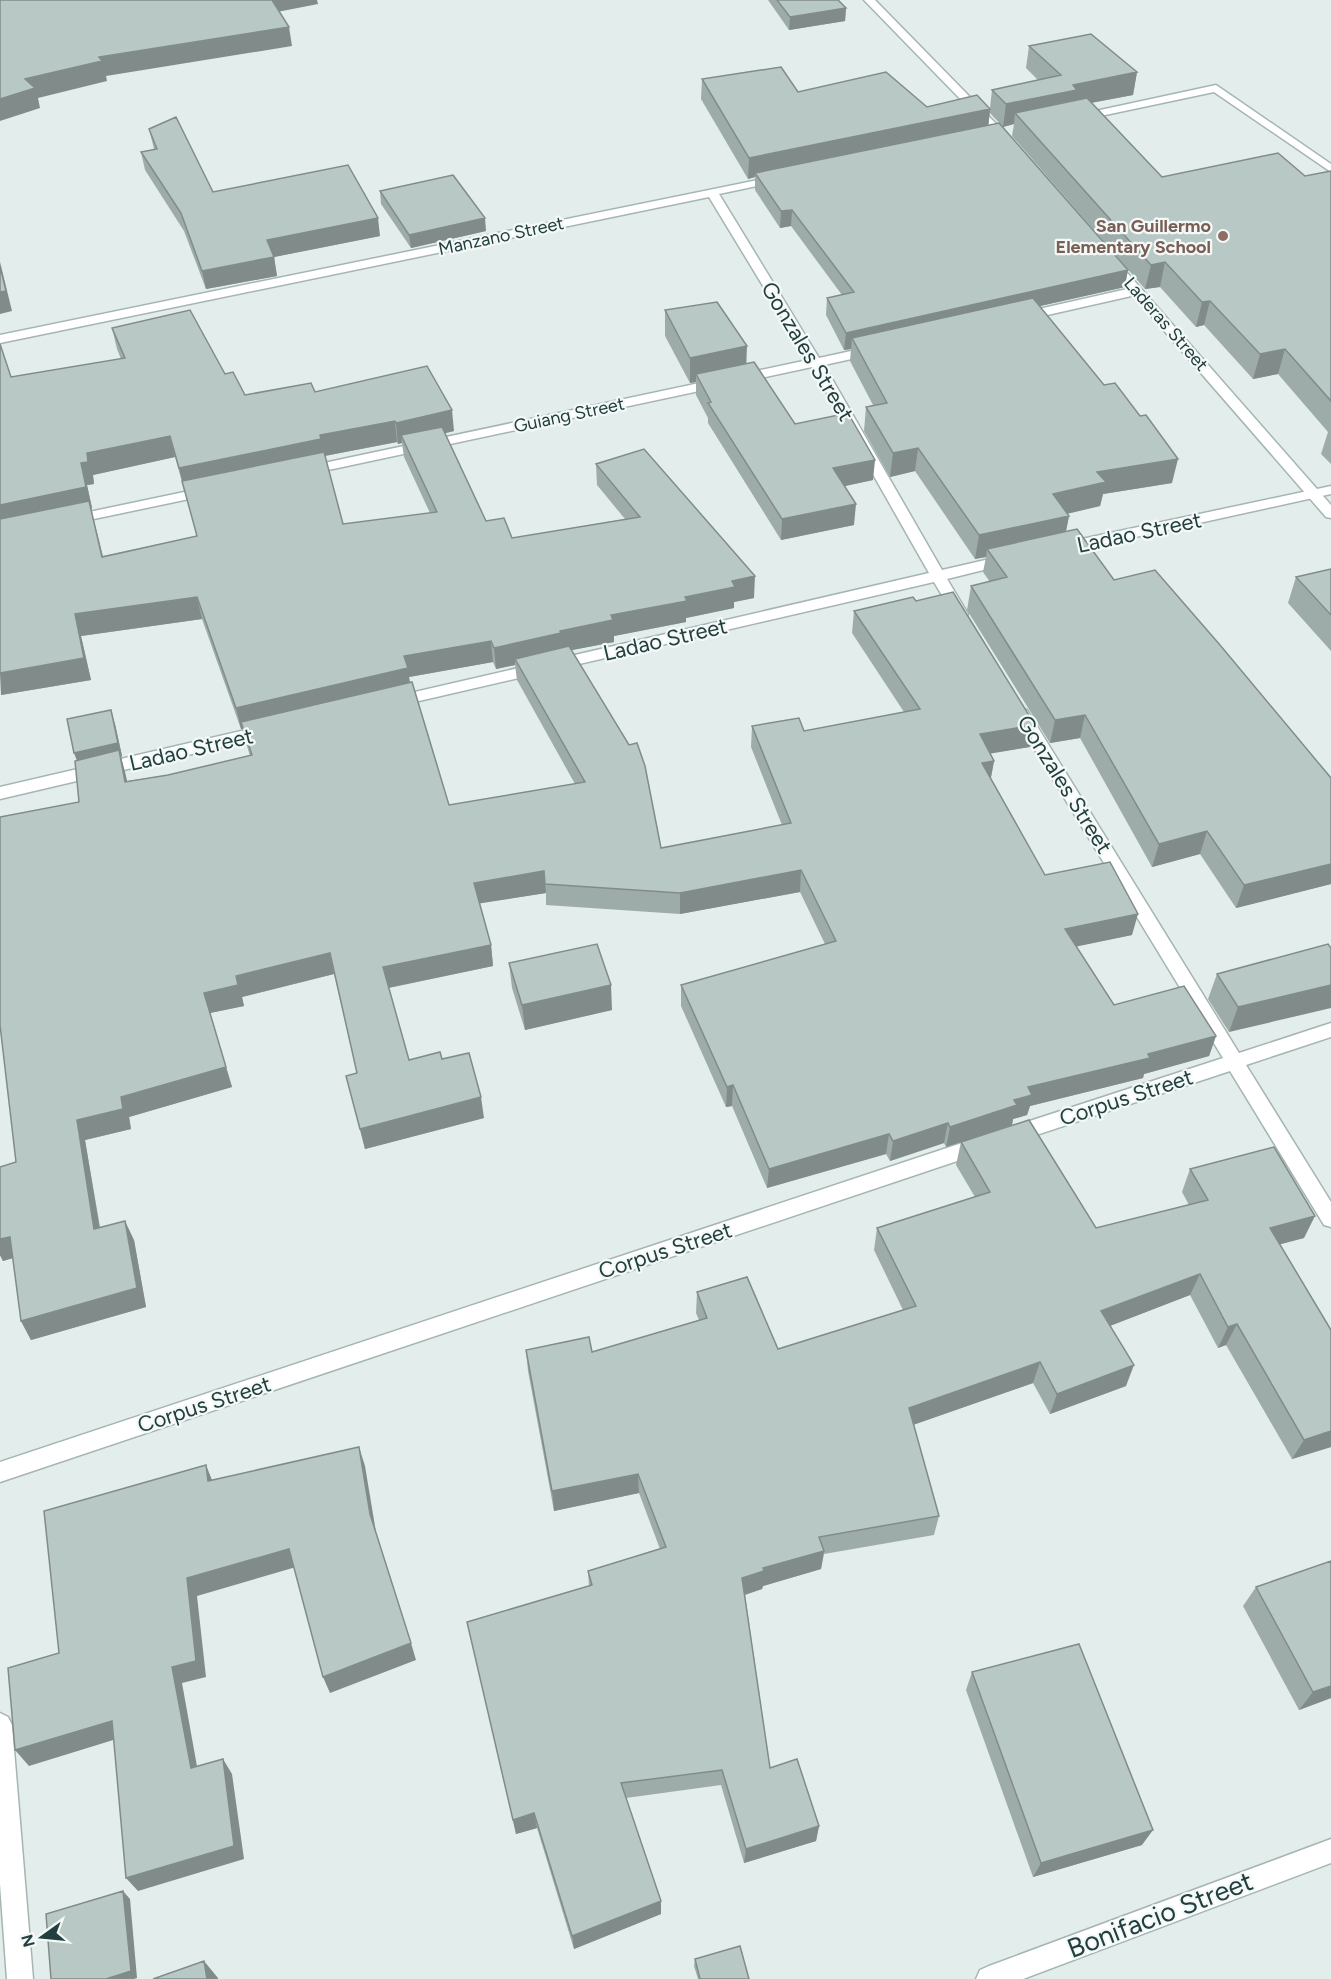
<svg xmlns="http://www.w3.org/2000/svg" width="1331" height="1979" viewBox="0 0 1331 1979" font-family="Figtree,sans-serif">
<rect width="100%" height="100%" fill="#e3edeb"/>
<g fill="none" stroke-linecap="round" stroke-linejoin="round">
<g stroke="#a5b5b4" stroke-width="3">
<path id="minor" d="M1216 85 1331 164V172L1214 92 1077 121 1071 118 1077 115Z
M777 176 783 179 781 181 719 194 819 358 874 346 880 350 879 353 824 365 942 570 1007 555 1014 560 1012 563 947 579 968 614 965 617H955L934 582 393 707 387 706 385 702 387 698 393 697 929 573 812 367 305 475 298 471 305 467 808 360 709 197 0 343V335Z
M1136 287 1142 291 1140 294 1021 321 1015 317 1021 313Z
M1331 486V494L1063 553 1056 548 1063 543Z
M208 487 215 491 213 494 70 524 63 520 70 516Z
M1021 709 1027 710 1239 1053 1331 1023V1037L1246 1065 1331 1202V1227L1324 1225 1230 1071 1012 1143 1005 1141 1002 1135 1005 1129 1223 1058 1013 714 1015 710Z
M267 725 273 727 275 731 273 735 0 799V787Z
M980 1137 987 1139 990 1145 987 1151 0 1482V1462Z
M0 1713 8 1717 12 1725 33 1979H7L0 1884Z
M1331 1839V1863L1023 1979H976L980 1970 989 1966Z"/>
</g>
<g stroke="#a5b5b4" stroke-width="3">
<path id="tertiary" d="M864 0H875L1011 139V143H1003Z
M1111 258 1115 259 1331 505V518L1326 517 1107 265 1105 262 1107 259Z"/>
</g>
<use href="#minor" fill="#fff" fill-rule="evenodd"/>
<use href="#tertiary" fill="#fff" fill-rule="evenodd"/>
</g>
<path fill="#9eaca9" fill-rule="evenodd" d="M768 0H838L846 8 845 21 789 30Z
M1029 46 1137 72 1133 95 1091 103 1162 177 1305 176 1331 171V464L1321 454 1328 432 1278 374 1253 379 1204 325 1196 327 1160 287 1145 289 1012 136 1014 124 1003 127 990 113 988 125 1125 287 1039 306 1172 483 1103 494 1100 506 1067 514 1069 516 1066 532 1114 580 1331 778V884L1236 908 1200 854 1152 867 1080 738 1050 743 967 610 971 586 990 582 983 572 986 557 975 559 915 471 890 477 864 431 866 407 873 405 850 361 851 349 844 350 826 315 827 298 842 295 791 226 780 228 755 190V177L748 179 701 99 702 79 798 92 927 107 990 108 992 90 1038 80 1026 68Z
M149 129 213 192 380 236 274 257 277 276 206 289 184 231 145 170 141 152 154 149Z
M380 191 486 231 411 248 381 204Z
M665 310 746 364 795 424 873 480 845 486 854 525 781 540 708 423V418L696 395V382L690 383 665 336Z
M112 328 225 374 245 395 315 392 454 431 445 433 486 521 512 538 625 519 597 485 596 464 754 598 734 602V608L686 618V622L614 636V642L572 650 661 848 782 825 751 747 752 726 804 731 904 712 852 633 854 611 1030 747 990 753 994 761 991 778 1045 875 1132 935 1076 946 1114 1005 1216 1036 1209 1056 1144 1074 1143 1078 1030 1106 1027 1115 1013 1119 1012 1125 946 1147 944 1143 890 1161 886 1154 767 1188 732 1106 726 1107 681 1006V985L825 944 800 892 680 914 546 905V893L479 903 491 945 493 966 389 988 409 1060 442 1059 484 1118 365 1149 346 1076 357 1073 334 974 242 997 244 1006 210 1013 232 1087 129 1117 131 1129 85 1140 100 1227 134 1240 146 1307 31 1340 21 1321 13 1258 3 1261 0 1255V1167L16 1162 79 802 77 760 115 724 122 756 121 757 127 781 168 775 250 756 242 729H241L202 619 81 636 91 680 1 695 11 377 121 359 117 349ZM397 442 398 444 402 443 404 457 430 513 343 524 325 456ZM175 457 197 536 103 556 91 509 92 508 87 485 94 484 93 475ZM493 662 496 669 515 665 517 680 575 784 449 805 410 683 409 677Z
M1331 569V651L1288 603 1296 577Z
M1328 944 1229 1032 1208 999 1217 974Z
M509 963 612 1010 525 1030 512 988Z
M961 1142 1096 1228 1189 1205 1182 1192 1190 1169 1304 1238 1280 1244 1331 1447 1292 1459 1226 1345 1218 1348 1190 1295 1110 1326 1126 1386 1050 1414 1033 1383 913 1425 939 1516 934 1535 824 1554 821 1569 763 1586 762 1589 745 1595 770 1768 819 1826 816 1841 744 1863 721 1785 626 1798 661 1914 574 1949 537 1828 516 1834 467 1622 589 1586 588 1571 660 1549 639 1493 554 1511 528 1371 526 1350 592 1352 699 1320 696 1313 697 1292 778 1349 903 1310 874 1250 877 1228 975 1197 956 1165Z
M1256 1587 1331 1698 1299 1710 1243 1606Z
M972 1672 1142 1845 1033 1877 966 1690Z
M695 1959 749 1979H698L694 1966Z"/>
<path fill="#818c8a" d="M270 0H317L318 4 272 13Z
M846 8 845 21 789 30 790 17Z
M289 27 292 46 106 76 107 81 38 98 40 108 0 121V99L25 79 99 57Z
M1137 72 1133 95 1074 106 1015 113 1014 124 1003 127 1006 104 1073 85Z
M990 109 988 130 755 173V177L748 179 749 158Z
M792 210 791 226 780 228 781 211Z
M378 218 380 236 274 257 277 276 206 289 202 271 267 240Z
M485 218 486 231 411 248 409 235Z
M0 262 12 311 0 314Z
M1165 262 1160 287 1145 289 1151 265Z
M1128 270 1125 287 857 347 852 338 851 349 844 350 846 333Z
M1210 301 1204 325 1196 327 1202 302Z
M747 346 746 372 696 374V382L690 383V358Z
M1285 349 1278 374 1253 379 1260 354Z
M452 410 454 431 405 443 401 435 402 443 398 444 396 423Z
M395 421 397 442 324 456 184 489 179 468 320 435Z
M170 436 175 457 93 475 94 484 87 485 92 508 91 509 108 578 0 528V505L81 463 87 453Z
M918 448 915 471 890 477 893 453Z
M1178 459 1172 483 1103 494 1100 506 1048 518 1053 494 1097 472Z
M875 460 873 480 831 489 833 468Z
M856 504 854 525 781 540 782 519Z
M1069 516 1064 540 987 549 986 557 975 559 979 535Z
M755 576 754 598 734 602V608L686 618V622L614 636V642L562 652 515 659V665L496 669 494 648 611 615 685 597 732 581Z
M197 597 202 619 81 636 91 680 1 695 0 673 75 614Z
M491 641 493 662 409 677 411 689 241 722 242 729H241L236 708 404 656Z
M111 710 115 724 122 756 121 757 125 772 132 803 125 782 79 766 74 753Z
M1085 715 1080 738 1050 743 1055 720Z
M1035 725 1030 747 976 756 980 734Z
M994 761 990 782 982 763Z
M1207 831 1200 854 1152 867 1159 844Z
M1331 864V884L1236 908 1244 885Z
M801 870 800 892 680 914V893Z
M544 871 546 893 476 904 474 883Z
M1138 914 1132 935 1060 950 1065 929Z
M491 945 493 966 387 988 383 967Z
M330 953 334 974 242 997 244 1006 210 1013 232 1087 129 1117 131 1129 85 1140 103 1248 94 1229 77 1120 121 1097 204 993 236 976Z
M611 985 612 1010 525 1030 522 1005Z
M1331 985V1008L1229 1032 1238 1007Z
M1216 1036 1209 1056 1144 1074 1143 1078 1030 1106 1027 1115 1013 1119 1012 1125 946 1147 950 1127 1014 1100 1028 1087Z
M733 1085 732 1106 726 1107 727 1087Z
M481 1097 484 1118 365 1149 360 1129Z
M948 1123 944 1143 890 1161 893 1141Z
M889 1134 886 1154 767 1188 769 1169Z
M1315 1216 1304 1238 1259 1250 1270 1228Z
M125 1221 134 1240 146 1307 31 1340 21 1321Z
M10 1237 20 1256 3 1261 0 1255V1239Z
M1200 1274 1190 1295 1094 1332 1101 1311Z
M1237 1324 1226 1345 1218 1348 1228 1327Z
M1040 1362 1033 1383 904 1428 909 1408Z
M1134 1365 1126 1386 1050 1414 1057 1394Z
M1331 1431V1447L1292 1459 1304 1440Z
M359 1447 365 1466 376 1532 370 1514Z
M206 1465 214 1485 208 1481Z
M638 1474 639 1493 554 1511 552 1491Z
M289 1549 296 1567 197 1596 206 1677 182 1683 200 1783 191 1768 172 1667 187 1578Z
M824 1551 821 1569 763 1586 762 1589 741 1596 742 1578 763 1568Z
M411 1643 416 1660 330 1693 323 1677Z
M1331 1686V1698L1299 1710 1313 1692Z
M112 1721 123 1737 29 1766 15 1750Z
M223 1759 232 1774 244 1859 138 1891 126 1878Z
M534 1813 537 1828 516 1834 513 1820Z
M819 1826 816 1841 744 1863 746 1849Z
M1153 1830 1142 1845 1033 1877 1041 1863Z
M123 1891 130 1899 137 1978 134 1979H106Z
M661 1901V1914L574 1949 572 1936Z
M204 1961 218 1978V1979H207Z"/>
<path fill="#b8c8c5" stroke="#818c8a" stroke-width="1.5" d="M0 0H272L289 27 99 57 102 61 25 79 35 88 0 99Z
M777 0H838L846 8 790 17Z
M1091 34 1137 72 1073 85 1077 90 1006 104 992 90 1061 75 1029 46Z
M781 67 798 92 886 72 927 107 977 95 990 109 749 158 702 79Z
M1087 98 1162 177 1278 153 1305 176 1331 171V401L1285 349 1260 354 1210 301 1202 302 1165 262 1151 265 1015 113Z
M176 117 213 192 348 165 378 218 267 240 274 257 202 271 181 213 141 152 157 149 149 129Z
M999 123 1128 270 846 333 827 298 854 292 792 210 781 211 755 173Z
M453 175 485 218 409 235 380 191Z
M0 266 6 291 0 292Z
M1033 298 1104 385 1115 383 1140 416 1146 415 1178 459 1097 472 1106 482 1053 494 1069 516 979 535 918 448 893 453 866 407 887 403 852 338Z
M717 302 747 346 690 358 665 310Z
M190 310 225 374 233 372 245 395 311 383 315 392 427 366 452 410 396 423 395 421 320 435 321 439 179 468 170 436 87 453 88 462 81 463 86 487 0 505V344L11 377 125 358 112 328Z
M754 362 795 424 848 413 875 460 833 468 856 504 782 519 708 403 711 402 696 374Z
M442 427 486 521 504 518 512 538 640 517 596 464 644 449 755 576 732 581 735 587 685 597 687 601 611 615 613 620 560 631 561 633 494 648 491 641 404 656 408 668 236 708 197 597 75 614 84 658 0 673V519L89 501 102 557 197 536 182 481 324 452 343 524 437 512 401 435Z
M1077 529 1114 580 1155 570 1220 645 1331 778V864L1244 885 1207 831 1159 844 1085 715 1055 720 971 586 1007 577 987 549Z
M1331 569V615L1296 577Z
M953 592 1035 725 980 734 994 761 982 763 1045 875 1110 862 1138 914 1065 929 1114 1005 1184 986 1216 1036 1148 1054 1150 1058 1028 1087 1032 1095 1014 1100 1017 1105 950 1127 948 1123 893 1141 889 1134 769 1169 733 1085 727 1087 681 985 836 941 801 870 680 893 545 884 544 871 474 883 491 945 383 967 409 1060 440 1052 442 1059 469 1053 481 1097 360 1129 346 1076 357 1073 330 953 236 976 238 985 204 993 226 1067 121 1097 123 1109 77 1120 94 1229 125 1221 137 1288 21 1321 10 1237 0 1239V1167L16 1162 0 1025V817L79 802 75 761 119 750 125 782 168 775 252 755 241 722 412 682 449 805 585 782 515 659 569 646 629 745 637 743 645 766 661 848 791 823 752 726 799 718 804 731 920 709 854 611 913 597 916 601Z
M111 710 118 743 74 753 67 719Z
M597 944 611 985 522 1005 509 963Z
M1328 944 1331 948V985L1238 1007 1217 974Z
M1029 1120 1096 1228 1208 1200 1190 1169 1274 1147 1315 1216 1270 1228 1331 1330V1431L1304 1440 1237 1324 1228 1327 1200 1274 1101 1311 1134 1365 1057 1394 1040 1362 909 1408 939 1516 819 1537 824 1551 763 1568 764 1571 742 1578 770 1768 797 1759 819 1826 746 1849 722 1770 621 1783 661 1901 572 1936 534 1813 513 1820 467 1622 592 1585 588 1571 666 1547 638 1474 552 1491 526 1350 589 1337 592 1352 707 1318 697 1292 747 1277 778 1349 916 1306 877 1228 990 1192 961 1142Z
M359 1447 370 1514 411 1643 323 1677 289 1549 187 1578 196 1661 172 1667 191 1768 223 1759 234 1846 126 1878 112 1721 15 1750 8 1668 59 1653 44 1511 206 1465 208 1481Z
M1331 1561V1686L1313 1692 1256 1587Z
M1079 1644 1153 1830 1041 1863 972 1672Z
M123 1891 131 1971 106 1979H51L46 1914Z
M740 1946 749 1979H700L695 1959Z
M204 1961 207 1979H153Z"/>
<circle fill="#8d6e63" stroke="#f4f9f8" stroke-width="2" cx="1223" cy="236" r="6"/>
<g text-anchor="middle" stroke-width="4.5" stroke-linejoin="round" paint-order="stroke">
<g font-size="18" font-weight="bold" fill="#785e54" stroke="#f4f9f8" text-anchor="end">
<text x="1211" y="232">San Guillermo<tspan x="1211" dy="21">Elementary School</tspan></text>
</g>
<g font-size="18" fill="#223f3f" stroke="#f4f9f8">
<text transform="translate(501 236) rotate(-12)" y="6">Manzano Street</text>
<text transform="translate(1166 324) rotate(49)" y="6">Laderas Street</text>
<text transform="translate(569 415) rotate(-12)" y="6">Guiang Street</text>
</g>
<g font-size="22" fill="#223f3f" stroke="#f4f9f8">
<text transform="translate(808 351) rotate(59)" y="8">Gonzales Street</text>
<text transform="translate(1139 532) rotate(-12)" y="8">Ladao Street</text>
<text transform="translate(665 639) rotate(-13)" y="8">Ladao Street</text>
<text transform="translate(191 749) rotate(-13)" y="8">Ladao Street</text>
<text transform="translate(1065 784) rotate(58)" y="8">Gonzales Street</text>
<text transform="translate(1126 1097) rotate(-18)" y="8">Corpus Street</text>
<text transform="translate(665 1250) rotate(-18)" y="8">Corpus Street</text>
<text transform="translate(204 1404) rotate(-18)" y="8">Corpus Street</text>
</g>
<g font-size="27" fill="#223f3f" stroke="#f4f9f8">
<text transform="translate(1160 1915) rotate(-21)" y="9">Bonifacio Street</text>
</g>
</g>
<g transform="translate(42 1937) rotate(255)" stroke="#f4f9f8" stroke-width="4.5" paint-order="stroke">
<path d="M0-4.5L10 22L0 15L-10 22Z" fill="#223f3f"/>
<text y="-9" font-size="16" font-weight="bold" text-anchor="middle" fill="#223f3f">N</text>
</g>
</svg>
